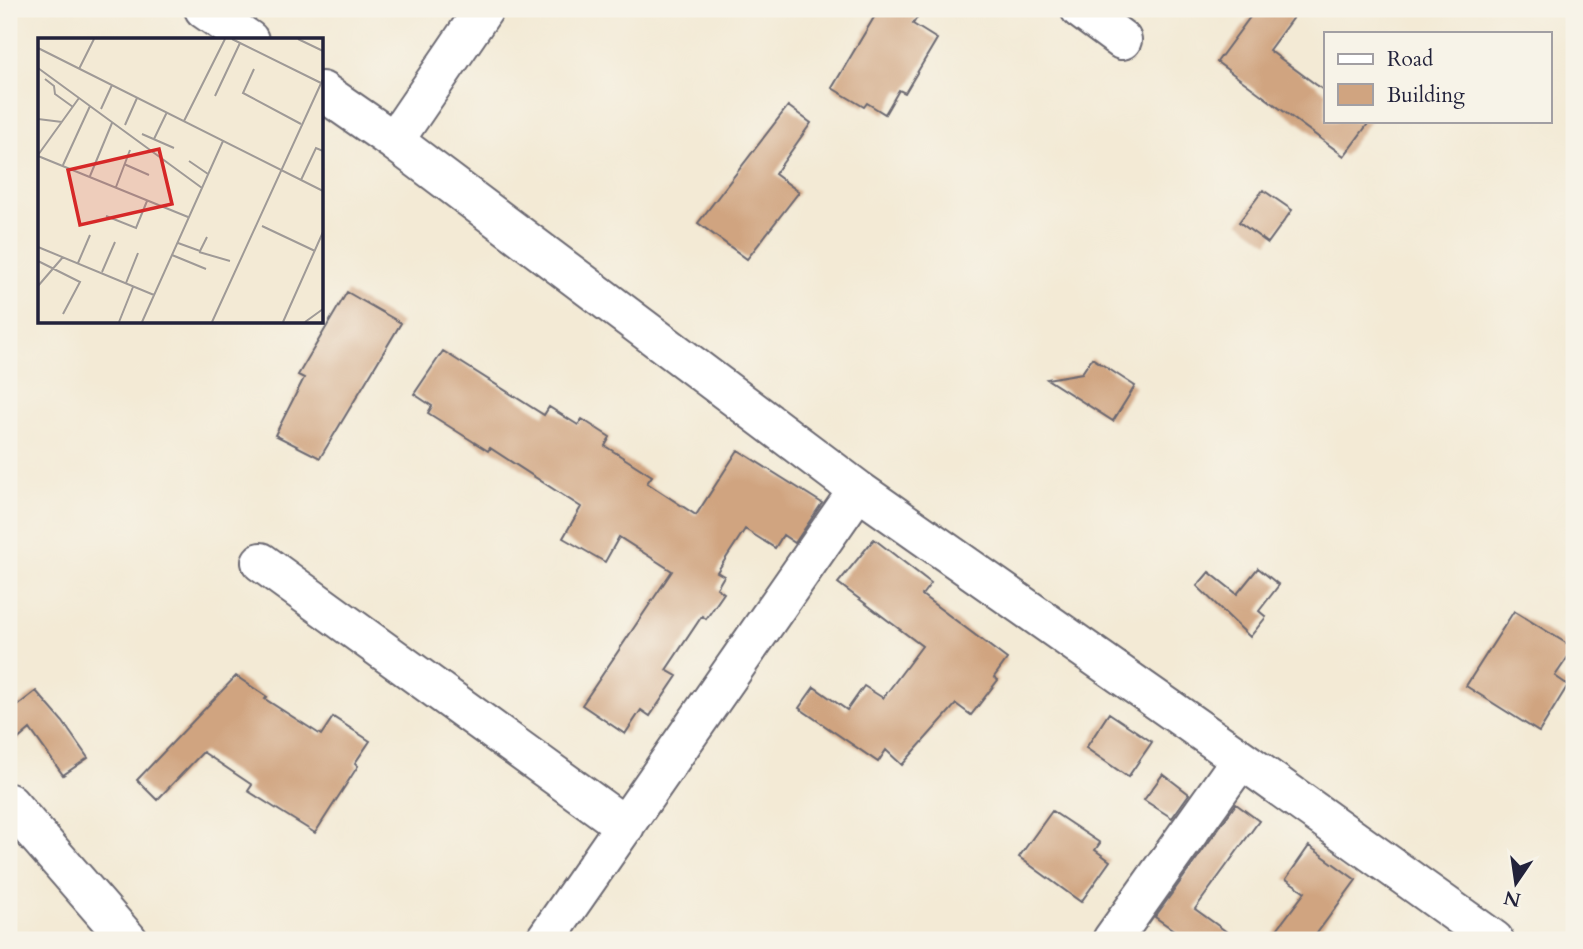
<svg xmlns="http://www.w3.org/2000/svg" width="1583" height="949" viewBox="0 0 1583 949" font-family="Cardo,serif">
<rect width="100%" height="100%" fill="#f7f3e8"/>
<filter id="ink" filterUnits="userSpaceOnUse"><feTurbulence type="fractalNoise" baseFrequency=".0143" numOctaves="2"/><feDisplacementMap in="SourceGraphic" scale="14" xChannelSelector="R" yChannelSelector="G"/><feConvolveMatrix kernelMatrix="1 2 1 2 8 2 1 2 1" color-interpolation-filters="sRGB"/></filter>
<filter id="wash" filterUnits="userSpaceOnUse"><feTurbulence type="fractalNoise" baseFrequency=".00686" numOctaves="4" result="noise"/><feDisplacementMap in="SourceGraphic" scale="28" xChannelSelector="R" yChannelSelector="G"/><feGaussianBlur stdDeviation="1.57" result="paint"/><feColorMatrix in="noise" values="0 0 0 0 0 0 0 0 0 0 0 0 0 0 0 0 0 1.4 0 .05"/><feComposite in="paint" operator="in"/></filter>
<g filter="url(#wash)">
<rect width="100%" height="100%" fill="#f3ead5"/>
<g id="blocks">
<path fill="#d0a480" d="M879 9H922L913 24 937 39 905 93 899 90 885 114 867 103 864 107 832 88Z
M1256 9H1299L1269 50 1326 92V121H1370L1344 156 1217 62Z
M788 106 811 123 775 174 799 192 747 259 698 223Z
M1263 190 1292 210 1268 243 1239 222Z
M347 292 401 323 320 458 275 435 304 378 298 375Z
M443 351 544 415 549 407 578 425 582 419 610 437 605 446 652 476 647 483 696 515 738 450 822 503 795 543 783 535 775 548 745 529 717 572 724 576 717 588 724 593 706 619 702 616 666 670 677 676 650 716 641 710 625 734 582 705 672 571 619 537 605 562 563 538 581 507 490 448 488 451 428 413 432 406 414 394Z
M1092 358 1135 386 1113 421 1047 379 1082 373Z
M874 539 931 583 922 595 1007 659 994 677 998 680 971 715 956 704 902 765 886 750 878 762 799 708 814 687 847 710 864 686 883 698 922 646 838 583Z
M1258 568 1279 585 1259 611 1266 617 1250 637 1197 586 1209 572 1237 594Z
M1514 611 1574 648 1555 676 1568 685 1539 732 1466 686Z
M236 676 267 697 265 699 321 735 333 717 370 741 355 763 358 766 315 833 248 791 252 785 203 752 157 800 137 780Z
M36 691 63 722 88 758 63 775 30 729 9 747V712Z
M1109 713 1152 742 1128 777 1086 748Z
M1163 774 1189 794 1172 818 1144 800Z
M1236 804 1259 821 1195 909 1238 940H1188L1155 917Z
M1052 811 1100 843 1095 850 1110 861 1081 902 1019 857Z
M1309 846 1356 880 1312 940H1269L1305 892 1286 879Z"/>
</g>
</g>
<g filter="url(#ink)">
<use href="#blocks" fill-opacity="0" stroke="#6b6871" stroke-width="2"/>
<g fill="none" stroke-linecap="round" stroke-linejoin="round">
<g stroke="#6b6871" stroke-width="42">
<path id="minor" d="M204 9 249 40
M1080 9 1122 40
M322 91 394 141 858 490 1241 759 1494 940
M394 141 484 9
M261 562 625 826
M9 803 128 940
M545 940 858 490
M1112 940 1241 759"/>
</g>
<use href="#minor" stroke="#fff" stroke-width="38"/>
</g>
</g>
<g transform="translate(38 38)">
<rect width="285" height="285" fill="#f3ead5"/>
<path fill="none" stroke="#9f9a97" stroke-width="2" d="M194 1 283 45M260 1 285 13M0 10 285 153M0 30 164 150M41 31 56 1M216 31 205 55 263 86M7 41 16 48 17 56 35 69M177 58 202 5M63 71 74 47M0 81 24 84M146 83 187 1M87 87 99 60M104 96 136 110M116 101 129 74M0 117 41 60M0 118 150 179M151 123 170 136M86 126 111 137M25 127 52 68M52 138 74 85M263 142 278 110 285 113M78 149 92 112M68 178 98 190 109 163M224 188 277 213M140 205 162 213 169 199M0 209 116 257M161 214 192 223M134 217 168 231M0 223 42 244 25 276M40 225 52 197M64 234 77 204M88 245 100 215M0 248 25 219M81 284 95 249M104 284 185 103M174 284 285 41M245 284 285 194M267 284 285 271"/>
<path fill="#d62828" fill-opacity="0.15" stroke="#d62828" stroke-width="3.5" d="M121 111 134 166 42 187 30 132Z"/>
<rect width="285" height="285" fill="none" stroke="#22223b" stroke-width="3.5"/>
</g>
<rect width="1583" height="949" fill="none" stroke="#f7f3e8" stroke-width="35"/>
<rect x="1324" y="32" width="228" height="91" fill="#f7f3e8" stroke="#a29fa3" stroke-width="2"/>
<rect x="1338" y="54" width="35" height="10" fill="#ffffff" stroke="#a29fa3" stroke-width="2"/>
<text x="1387" y="66" font-size="21" fill="#22223b">Road</text>
<rect x="1338" y="84" width="35" height="21" fill="#d0a480" stroke="#a29fa3" stroke-width="2"/>
<text x="1387" y="102" font-size="21" fill="#22223b">Building</text>
<g transform="translate(1516 883) rotate(193)" stroke="#f7f3e8" stroke-width="5" paint-order="stroke">
<path d="M0-5L12 26L0 18L-12 26Z" fill="#22223b"/>
<text y="-10" font-size="19" font-weight="bold" text-anchor="middle" fill="#22223b">N</text>
</g>
</svg>
